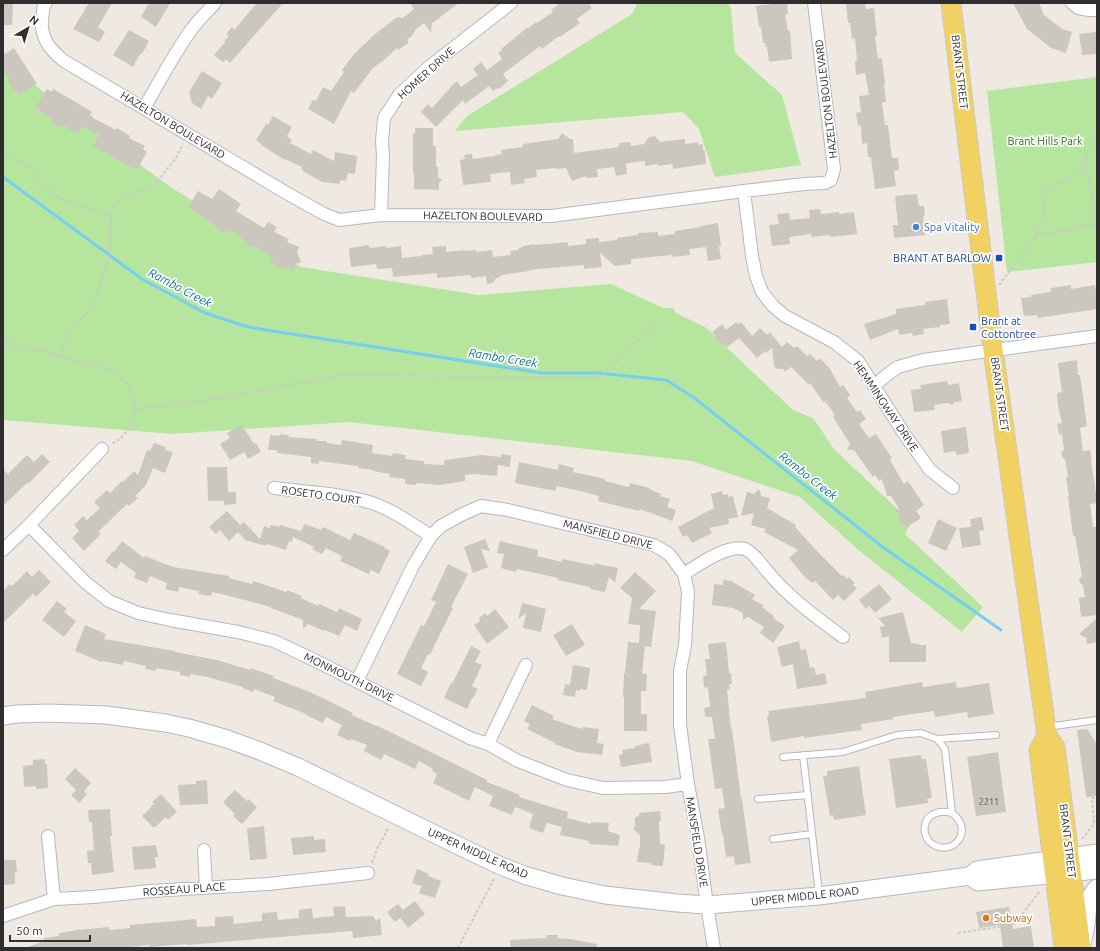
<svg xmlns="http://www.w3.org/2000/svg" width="1100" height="951" viewBox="0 0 1100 951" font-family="Ubuntu,sans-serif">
<rect width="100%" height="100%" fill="#efe9e1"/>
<path fill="#b6e59e" d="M638 3H728L731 8 735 53 782 95 801 165 715 177 699 129 683 112 455 131 467 116 632 14Z
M3 60 96 133 172 188 301 267 479 295 611 284 663 308H673L676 313 705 327 793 410 813 418 834 449 911 522 905 534 983 607 962 632 856 548 800 497 692 461 349 422 172 434 3 420Z
M1097 77V262L1007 272 987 91Z"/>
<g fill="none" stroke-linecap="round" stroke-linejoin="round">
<path stroke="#75cff0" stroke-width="3" d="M3 177 142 279 205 313 248 327 541 373H597L666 380 693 397 884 548 1001 630"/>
</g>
<path fill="#cbc7bf" d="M3 3H13L12 25H3Z
M89 3H112L98 27 105 32 99 42 73 29Z
M149 3H170L156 27 141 17Z
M257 3H283L230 63 226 59 223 62 214 55 225 42 224 41 229 36 226 34 232 27 234 30Z
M410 3H459L440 17V18L432 23 431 33 424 23 416 29 412 36 407 40 409 43 398 50 397 48 383 61 373 68 354 93 351 91 334 124 308 109 313 100 316 101 323 87 331 91 344 72 342 70 354 54 374 35 397 17 403 18 414 9Z
M560 3H588L592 8 577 19 580 23 560 37 559 36 542 49 540 46 503 74 508 81 499 89 498 88 493 91 489 86 465 104 463 100 436 127 421 112 428 104 432 108 450 88H449L457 81 461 87 478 75 473 69 481 62 487 70 502 59 498 53 502 50 501 49 528 27 529 28 536 22 537 23 553 12 551 10Z
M781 3H787L788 14 785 15 788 31H790L792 59 769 62 767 47H766L765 43H763L761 27H759L756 6Z
M846 3H865L866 9 874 8 877 36H875L878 59 882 58 885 83 884 84 886 102H882L885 125H888L892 158H898L899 170 894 171 896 186 875 189 871 157H868L867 143 862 144 861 125 858 126 856 113 861 112 859 96 869 95 865 73 856 75 855 61H857L855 38 852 39 850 23H848Z
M1013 3H1039L1044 15 1062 29 1072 32 1066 53 1051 48 1027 29Z
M129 30 149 41 143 52 139 56 133 67 113 55Z
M1096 32 1097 54 1082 55 1079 34Z
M14 48 37 84 19 95 15 89 13 90 7 79 9 78 3 69V55Z
M202 71 222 83 212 99 208 96 201 109 192 103 189 92Z
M47 89 52 92 53 89 74 101 92 112 90 115 93 117V118L116 130 117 128 130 136 129 138 145 146 143 149 147 152 137 170 93 146 99 135 83 126 78 134 63 125 57 127 52 124 51 118 35 108Z
M273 116 292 127 287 136 292 140 290 143 311 154 313 150 334 161 335 152 357 156 355 174 348 173 346 181 340 180V184L322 182 303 171V170L301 169 302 167 285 159V160L261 145V144L256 140 266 124 268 125Z
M415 128H433V146H436V167H438V177L442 180 439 183V190L414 189V173H413V134H415Z
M562 133 570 139H573L574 153 612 148 619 147V143L630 142 631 146 644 144 649 137 655 136 660 142 685 139V144L698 142V145L703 144V150H705L706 164 673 169 672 164 658 166V164L645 166V161L629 163 626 164 627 174 616 176 614 167 597 169 598 177 586 178V176L572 181 566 168 556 169 555 168 536 170 537 177 524 179 525 183 511 185 510 172 490 174 491 182 463 185 460 160 465 159 464 155 472 154 473 159 495 156V155L502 154 501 150 523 147V144L558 139Z
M219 189 241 204 236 211 264 228 268 222 277 227 274 232 289 239 287 242 299 247 297 252 301 262 296 264 293 271 285 267 281 269 277 267 276 264 270 262 272 256 255 246 254 248 246 244 247 242 242 239 243 238 229 229 226 234 214 226 215 225 188 207 198 191 212 199Z
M917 194 919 206H924L925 215 923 216 925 235 894 238 893 225H898L895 196Z
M820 209 821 214 839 212V214L854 212 857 234 830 237V235L812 237 811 234 789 237 790 244 772 246 769 225 779 224 777 214 789 213 790 220 810 218 809 210Z
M718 223 721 246H719L721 259 708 261 706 247 689 249 690 255 673 257 672 255 631 259V264L615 266 600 253 602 267 584 269V265L529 270V271L501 275 499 278H496L493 283 487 284 486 276 472 278 470 275 437 278V273L393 277 392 268 377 269 376 264 351 267 349 249H350V248L368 245 370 248 386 246V248L401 246 402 258 422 256V255L433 254 432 247 446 246V252L464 250 465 251 476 250V252L492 250 493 257 511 255 510 251 519 250V248L523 247V246L535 244V245L568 242V246L586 244V239L599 238V242L617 240V238L638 235V233L658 232V236L675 234V231L701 227V226Z
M1071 285V289L1095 285 1097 297V309L1038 318 1037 315 1024 316 1021 298 1031 297V295L1051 292V288Z
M947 299 950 324 940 325V327L923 329 924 334 913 336 912 333 899 335 898 329 870 340 864 324 896 314V309L925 305V302Z
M736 322 738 324 741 322 752 336 760 328 767 335 770 332 782 347 787 342 794 348 797 346 807 356 810 354 817 361 820 358 830 369 840 387 843 385 850 395 847 398 857 412 860 410 866 419 859 424 869 438 876 434 892 458 890 460 904 484 908 481 924 505 916 511 921 518 907 527 904 523 902 524 898 517 900 516 896 511 899 509 891 496H887L882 479 879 481 875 475 873 477 854 450H847L850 444 833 417 835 415 825 401 824 403 810 383 809 385 791 367 785 372 783 369H777L774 366 772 348 766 353 765 351 757 358 739 338 727 347 721 343 720 344 715 338 716 337 712 332 722 324 726 330Z
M1077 360 1078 375H1080L1087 426 1080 428 1083 451 1090 450 1092 461H1091L1097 499V503L1090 504 1093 527H1097V615L1081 617 1079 598 1085 597 1083 585 1080 583 1079 579 1082 576 1075 536H1073L1068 496H1069L1066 477H1068L1065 459 1062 457 1061 452 1064 450 1062 434 1059 435 1057 424 1062 423 1058 406 1057 393 1062 392 1058 363Z
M947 381 948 385 959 383 962 401 955 402 952 405 948 403 934 405 935 410 914 412 911 390 921 389 920 385Z
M242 425 254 444 256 443 261 452 248 459 244 452 230 460 220 444 230 438 227 433Z
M966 427 969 453 956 455V451L944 453 941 431Z
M280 434 289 435 288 437 317 439V441H326L327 443 341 445 342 440 373 445 372 453 392 456 393 453 406 455 405 459 424 461V464L445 465 444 460 482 455 501 457V454L511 455 510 467 498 465 497 476 474 474 465 475V481L439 485 417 483 416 485 405 484V479L389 477 390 474 373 471V470L358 468V466L319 461V464L311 463V457L277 453V450H268L270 435 279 436Z
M154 443 166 447 165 450 173 452 165 473 153 468 146 485 135 496 138 498 129 506 127 504 98 532 101 534 84 551 72 538 79 531 74 525 83 516 87 520 100 508 94 502 107 490 110 493 122 481 123 482 134 471 138 475 147 450 150 451Z
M42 454 50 462 28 484 27 483 3 506V469L8 474 27 455 34 462Z
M519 462 558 470 559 464 574 468 573 472 605 479V481L629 487 630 483 650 488 649 489 661 494 660 496 670 499 667 507 676 510 672 521 640 509 639 511 598 501 599 496 580 491 557 486 555 491 515 483Z
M207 467H227L228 492H236V504L224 505V501H208Z
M759 489 761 496 770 498 767 508 796 525 795 527 817 551 842 576 843 575 847 579 849 577 855 583 853 585 857 588 844 601 838 595 833 600 815 581 812 583 804 576 789 558 798 550 764 532 766 529 751 525 754 513 741 516 747 492 754 494Z
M722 491 723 495 728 494V497L733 496 738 517 728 519 729 524 709 528 712 533 692 543 687 535 683 537 678 527 714 508 711 494Z
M227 511 240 525 244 522 260 539 264 526 270 528 271 525 279 527 280 525 301 531 305 524 321 530 323 527 350 540 354 533 385 547 384 548 390 551 379 574 371 570 369 574 340 561 342 556 326 548 322 554 312 549 314 547 293 537 292 542 289 541 286 550 267 544 266 546 245 540 238 532 229 541 220 530 216 534 209 527Z
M982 517 984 530 979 531 981 545 962 548 959 528 971 527 970 519Z
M938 519 957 528 946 551 928 543Z
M485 539 490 551 481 549 488 567 473 573 464 547Z
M122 541 144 558 145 556 173 567 229 576V578L252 584 253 581 266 585 286 592 287 590 302 596 301 598 318 606 319 604 337 612 339 608 362 619 357 631 345 625 339 636 325 630 324 631 308 624 303 629V620L271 608V607L226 595 212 592 211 596 198 594 199 591 179 587 178 592 165 589 167 583 150 576 147 583 134 578 136 573 121 562 116 569 105 561 113 551 114 552Z
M500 541 538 550 537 556 562 562V559L596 566 593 563 618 568 615 583 609 577 605 592 590 589V587L558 580V578L517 569 516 572 501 568 504 554 497 553Z
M448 564 468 574 451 607 453 608 434 646 430 655 428 654 421 668 428 672 421 686 397 674 421 625 424 626 436 602 431 600Z
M39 570 51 582 36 597 33 594 3 623V591L10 584 12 586 27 571 32 577Z
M635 572 656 591 639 609 656 611 651 647 645 646 642 673 647 674 646 691H641V714H647V731H624V697H623L624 673H625L628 642 639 643 640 625 628 624 632 598 620 588Z
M723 580 731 581 755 595 752 599 763 605 762 607 774 616 773 618 785 626 773 643 760 633 764 627 748 617 743 620V613L733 608 712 605 714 584 723 585Z
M879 584 892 599 875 613 869 606 866 609 859 600Z
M57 601 67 609 64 612 76 621 64 637 42 620Z
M522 603 546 609 541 632 523 628 526 613 518 619Z
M495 609 509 627 487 644 474 625 480 621 479 618 485 613 487 616Z
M903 612 911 643 919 644V645H926V662H889V636L882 638 880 627 885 626 878 618Z
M1097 618V642L1087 644 1086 638 1079 634Z
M572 624 585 645 566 656 553 635Z
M85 625 106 634 104 639 175 651V652L217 660 250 670V668L274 676 273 678 310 692 353 713 352 715 376 726V725L487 780V782L520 795 519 797 568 812 567 818 591 824V822L609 823 608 831 620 835 618 846 589 844V841L560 835 562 827 547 823 543 833 529 828 533 814 515 807 512 815 489 806 493 796 475 787 469 801 433 783 437 774 432 771 433 769 419 761 415 769 384 754 381 760 364 751 367 745 351 739 350 741 337 735 342 725 326 717 323 723 306 715V714L273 701 275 697 254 689 253 692 243 688V687L207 677 191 674 190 677 180 675V672L156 668V671L145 669 146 666 124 661 123 665 102 661 101 662 75 651Z
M799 641 801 650 806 649 810 668 814 667 816 675 825 673 827 684 797 689 793 664 782 667 777 647Z
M726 642 729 673H731L732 684H729L730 689 727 690 731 729H732L735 751 741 799H742L751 863 735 865 734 856 726 857 723 834H722L718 809 725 808 722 788 715 789 708 739H715L712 717H705L704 708 710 707 708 687 704 688 703 676 707 675 705 659H710L708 644Z
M471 646 481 651 475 662 482 665 472 686 478 689 473 698H472L467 709 444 698 451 683 452 684Z
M573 665 590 668 587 690 580 689V691L576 690 575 697 563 695 565 684 570 685Z
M922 682 923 687 956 682 957 688 989 683 994 714 968 718 967 712 935 717 934 711 893 717 894 719 861 724 862 730 804 738V736L771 742 767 716H769L768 711 866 698 865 692Z
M532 705 554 716 552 719 582 729 583 727 599 729 597 743 604 744 602 755 577 752 554 744 555 743 527 729 530 724 524 721Z
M1087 729 1097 744V796L1086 797 1077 730Z
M648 743H649L652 762 621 767 619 755 623 754 622 750 635 748V746Z
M998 752 1006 812 976 816 967 757Z
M921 755V759H926L932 798 927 799 928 803 896 808 889 759Z
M45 759V764H47L48 788 36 789V786L24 787 23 766 33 765V760Z
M859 766 866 815 834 820 833 815 830 816 823 776H827V771Z
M75 768 91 783 84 791 87 794 79 803 71 795 76 790 65 779Z
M207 780 208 804 180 805 178 785 196 784V781Z
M235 790 247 801 249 799 257 807 242 824 233 816 235 814 223 802Z
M161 794 177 812 168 820 166 817 154 828 142 816 154 804 152 802Z
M110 809 112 836H110L114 872 92 875 91 863H88L87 851 94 850 92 822H89L88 810Z
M660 811 661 821H659L660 844 665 845 663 866 651 865V863L637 862 639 848H640V835L633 829 635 826V817L639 816V813Z
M264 826 267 859 250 860 247 828Z
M314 836V840L325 839 326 852 293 855 291 838Z
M156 845 158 857H155L156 868 134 870 132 847Z
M3 860H16L17 872H15V884L3 885Z
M417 869 429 874 428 876 441 881 435 898 419 893 422 886 412 883Z
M415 901 425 914 408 928 400 918 395 922 387 912 398 904 403 910Z
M345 906 346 917 373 916 376 921 380 918 382 935 353 938 352 931 187 945V944L150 947 149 945 123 948H28V947L44 941V938L59 936V933L77 930 109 927V930L130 928V925L196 919 197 927 215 926V917L233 916 234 924 252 922 262 921V913L277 912 278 920 299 918V910L312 908 313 918 334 916 333 907Z
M1009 907 1013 929 1031 926 1034 948H1003L1000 925 979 928 976 912Z
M547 935H558L557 938 570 939 597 944 596 948H511L510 940 546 938Z"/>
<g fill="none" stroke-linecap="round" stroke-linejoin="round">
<g stroke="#b4b7c1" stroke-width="8">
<path id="lane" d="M1047 727 1097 720
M937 739 945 749 952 813C976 831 951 859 931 843 928 841 926 837 925 833 922 816 937 809 952 813
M803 755 819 894
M783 757 843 752 897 735 921 733 937 739 996 735
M758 799 808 795
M773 839 812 834"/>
</g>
<g stroke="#b4b7c1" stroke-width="14">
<path id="street" d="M46 3 44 5C43 12 41 21 42 28 44 43 53 52 64 61L290 195 324 214 339 220 381 215 551 216 744 191 804 184 825 183 831 180 834 169 814 3
M1072 3 1078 8 1089 10H1097
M144 108C159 83 172 57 189 33 196 22 206 13 215 3
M744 191 752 256 756 276 762 292 773 306 785 316 834 342 858 361 905 435 930 470 953 488
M381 215 383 156 382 141 384 118 399 95 429 67 511 3
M874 386 888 374 898 367 923 360 1097 336
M274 488C307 492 340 493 372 503 393 510 412 524 431 536
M29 525 85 582 109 601 138 613 170 620 238 632 274 641 312 659 470 738 488 744 518 761 567 780 603 788 665 787 688 784
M3 550 29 525 102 449
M684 574C698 565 727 544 745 549 753 552 761 564 767 571 788 597 816 617 843 637
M357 681 413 566 431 536 441 526 461 515 481 506 508 510 654 545 669 554 684 574 688 592 685 645 680 671V725L688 784 698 838 707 905 714 948
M488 744 526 665
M48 836 54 899
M204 850 206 888
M3 916 54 899 94 897 150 891 268 884 368 873"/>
</g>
<g stroke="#b4b7c1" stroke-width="19">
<path id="secondary" d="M3 716 17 714 48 713 106 715 165 723 189 728 227 739 260 751 298 767 457 845 501 866 524 875 562 886 605 895 677 903 707 905 819 896 970 876 977 870 1097 853
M970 876 978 882 1097 870
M1083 940C1084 935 1085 930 1086 924 1088 910 1086 900 1097 888"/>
</g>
<g stroke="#c9c9c9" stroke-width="21">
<path id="primary" d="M951 3 993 350 1047 736 1055 747 1081 948
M1047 736 1039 750 1064 948"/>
</g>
<path stroke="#c9c9c9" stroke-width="2" stroke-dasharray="3 2" stroke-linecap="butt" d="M1097 135 1085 160 1092 193 1094 212 1083 227 1097 225
M3 152 31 169 45 187 56 196 74 204 111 215
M1036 236 1044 218V195L1048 189 1067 180 1079 171 1086 162
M999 285 1036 236 1083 227
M3 337 13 348
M3 351 13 348 29 349 45 351 79 362 100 365 117 374 129 386 136 409 128 430 120 439 111 444
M61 356 68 333 89 310 97 294 108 260 111 238V215L116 202 126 196 151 188 157 182 176 158 183 144
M136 409 222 398 343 375 600 378 657 322
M1082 839 1094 824 1092 798 1097 797
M372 863 377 849 389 827
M958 933 998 927 1016 923 1022 917 1023 913 1040 891
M458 948 495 877"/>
<use href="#lane" stroke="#fff" stroke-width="6"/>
<use href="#street" stroke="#fff" stroke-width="12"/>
<use href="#secondary" stroke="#fff" stroke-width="17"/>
<use href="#primary" stroke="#f2d163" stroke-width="19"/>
</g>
<circle fill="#3f7fe0" stroke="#fff" stroke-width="1.5" cx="916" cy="227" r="4"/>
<g fill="#1a4fb4" stroke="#fff" stroke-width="1.5">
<rect x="995" y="254" width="8" height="8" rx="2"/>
<rect x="969" y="323" width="8" height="8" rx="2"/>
</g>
<circle fill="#e8710a" stroke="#fff" stroke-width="1.5" cx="986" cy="918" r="4"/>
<g text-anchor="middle" stroke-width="3.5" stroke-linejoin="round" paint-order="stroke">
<g font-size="9" fill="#555452">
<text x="989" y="805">2211</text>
</g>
<g font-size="11" fill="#2e2e2e" stroke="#fff">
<text transform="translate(960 72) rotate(83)" y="4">BRANT STREET</text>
<text transform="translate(426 73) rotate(-42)" y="4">HOMER DRIVE</text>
<text transform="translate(826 99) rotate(-97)" y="4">HAZELTON BOULEVARD</text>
<text transform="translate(173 125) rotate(31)" y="4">HAZELTON BOULEVARD</text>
<text transform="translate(483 216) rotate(1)" y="4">HAZELTON BOULEVARD</text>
<text transform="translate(1000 394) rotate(82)" y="4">BRANT STREET</text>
<text transform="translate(886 406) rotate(56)" y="4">HEMMINGWAY DRIVE</text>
<text transform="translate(321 495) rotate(8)" y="4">ROSETO COURT</text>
<text transform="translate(608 534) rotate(14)" y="4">MANSFIELD DRIVE</text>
<text transform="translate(349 677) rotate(26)" y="4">MONMOUTH DRIVE</text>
<text transform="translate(1068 841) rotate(83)" y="4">BRANT STREET</text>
<text transform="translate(697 842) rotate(81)" y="4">MANSFIELD DRIVE</text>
<text transform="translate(478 853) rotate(24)" y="4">UPPER MIDDLE ROAD</text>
<text transform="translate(184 889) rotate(-4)" y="4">ROSSEAU PLACE</text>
<text transform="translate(805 896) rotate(-6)" y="4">UPPER MIDDLE ROAD</text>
</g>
<g font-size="11" fill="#2c6e1b" stroke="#fff">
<text x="1045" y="145">Brant Hills Park</text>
</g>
<g font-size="11" fill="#366cbe" stroke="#fff" text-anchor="start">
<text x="924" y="231">Spa Vitality</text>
</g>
<g font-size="11" fill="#164399" stroke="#fff" text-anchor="end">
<text x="991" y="262">BRANT AT BARLOW</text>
<text x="981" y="325" text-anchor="start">Brant at<tspan x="981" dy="13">Cottontree</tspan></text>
</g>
<g font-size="11" fill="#c56008" stroke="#fff" text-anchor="start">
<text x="994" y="922">Subway</text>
</g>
<g font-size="12" font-style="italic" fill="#0d6fa3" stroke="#fff">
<text transform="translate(180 288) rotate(28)" y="4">Rambo Creek</text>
<text transform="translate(503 358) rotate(9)" y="4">Rambo Creek</text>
<text transform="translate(808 476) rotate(38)" y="4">Rambo Creek</text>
</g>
</g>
<rect width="1100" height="951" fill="none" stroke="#2e2e2e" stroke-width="8"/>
<g transform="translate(28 28) rotate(38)" stroke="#ffffff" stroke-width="3" paint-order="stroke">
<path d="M0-3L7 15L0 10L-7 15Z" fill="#2e2e2e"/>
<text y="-6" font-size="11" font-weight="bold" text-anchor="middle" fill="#2e2e2e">N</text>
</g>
<path d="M10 935v6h80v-6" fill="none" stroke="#2e2e2e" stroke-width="2"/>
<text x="16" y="935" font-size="12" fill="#2e2e2e" stroke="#ffffff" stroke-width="3" paint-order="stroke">50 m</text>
</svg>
